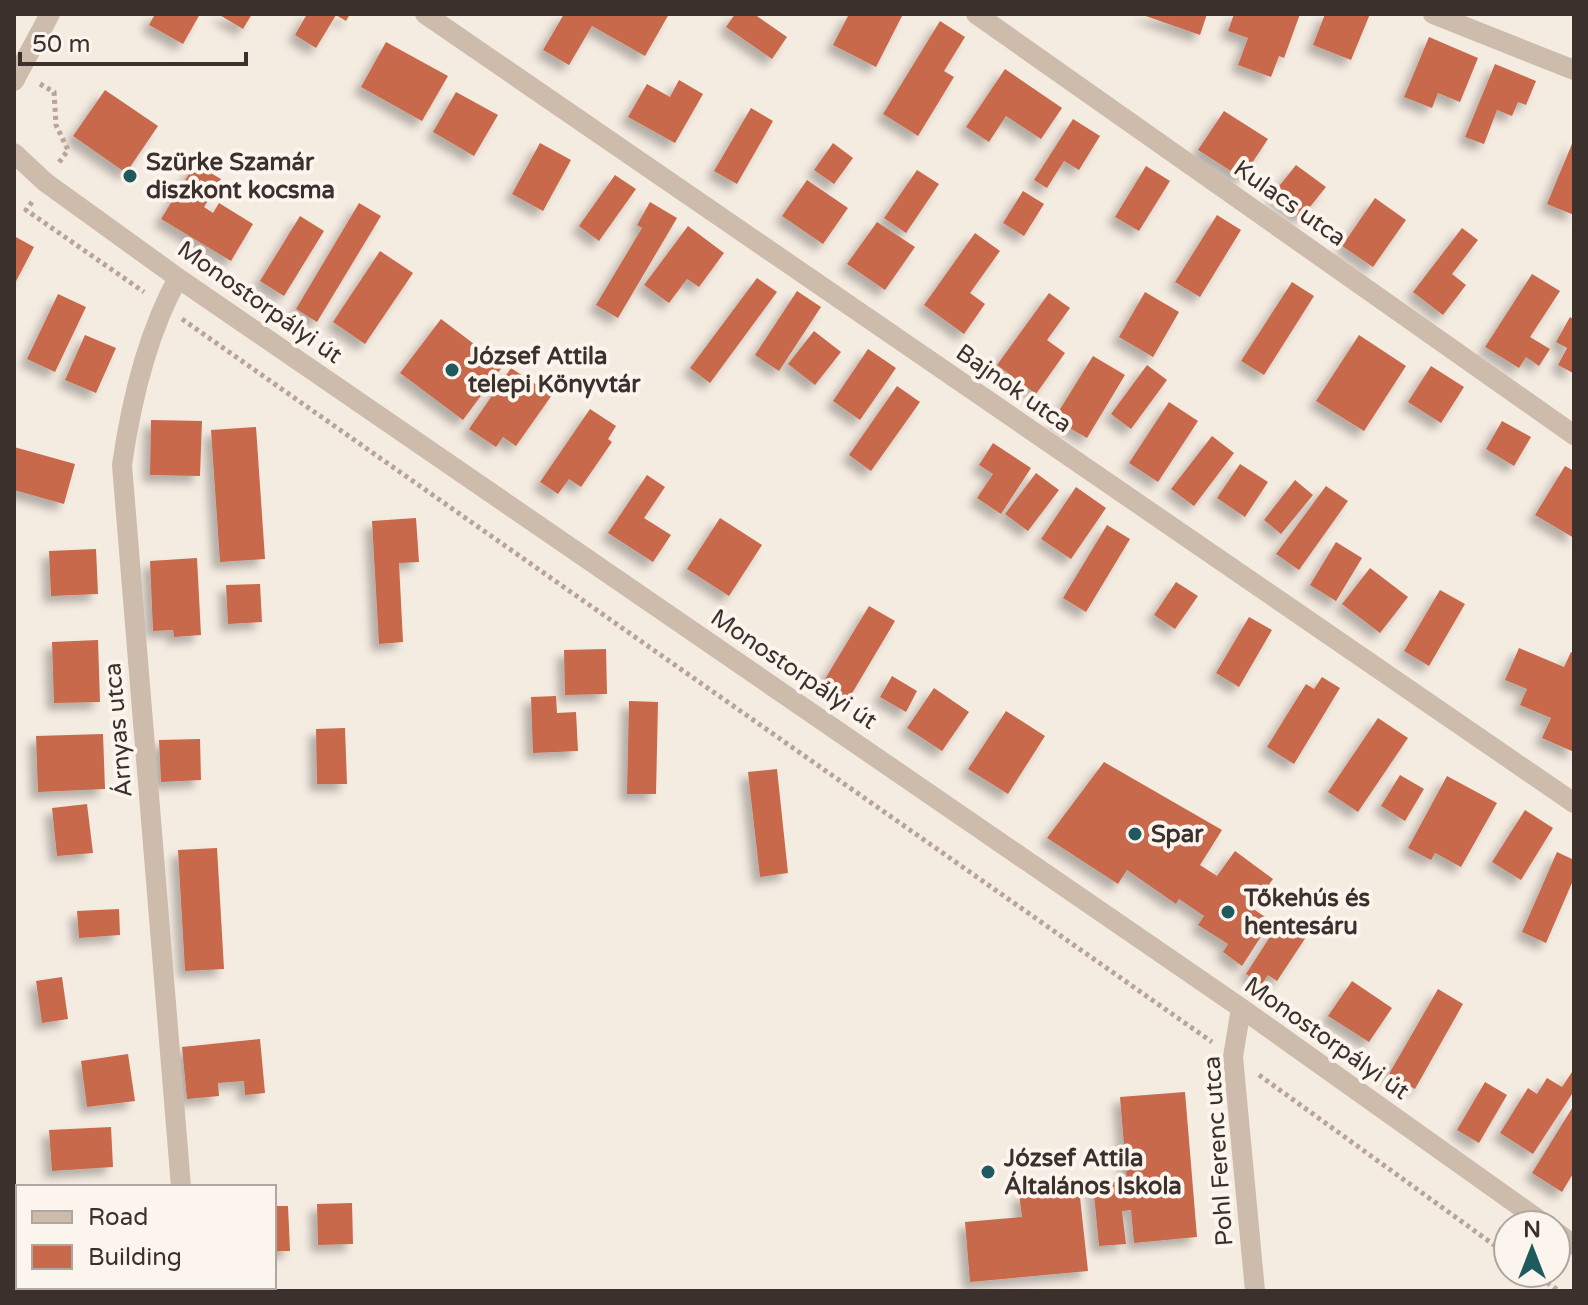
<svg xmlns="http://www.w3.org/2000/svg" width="1588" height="1305" viewBox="0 0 1588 1305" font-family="'Varela Round',sans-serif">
<defs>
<filter id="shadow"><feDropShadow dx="-7" dy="7" stdDeviation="4" flood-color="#0004"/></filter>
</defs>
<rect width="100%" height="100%" fill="#f4ebe1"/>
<path fill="#c8694b" filter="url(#shadow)" d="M155 14H200L183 44 149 25Z
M218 14H252L243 29Z
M307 14H350L346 21 336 15 316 48 295 35Z
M564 14H669L645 56 592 26 569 65 543 50Z
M735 14H754L787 37 772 59 726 27Z
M849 14H903L876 67 833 45Z
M1140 14H1207L1200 35Z
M1234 14H1300L1284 58 1279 56 1271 77 1238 65 1248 38 1228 31Z
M1325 14H1370L1351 60 1313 45Z
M940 21 965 37 944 71 954 77 918 136 883 114Z
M1429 37 1478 58 1460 102 1438 93 1432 108 1404 97Z
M386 42 448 76 422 121 361 87Z
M1495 64 1536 81 1526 105 1518 102 1512 116 1497 110 1484 144 1465 137Z
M1005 69 1062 108 1041 139 1006 116 989 142 966 127Z
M679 80 703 94 675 143 628 117 647 84 670 97Z
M105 90 158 126 126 173 73 136Z
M456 92 498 115 474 156 433 132Z
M751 108 773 121 737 184 714 171Z
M1224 111 1268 139 1242 178 1198 150Z
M1073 119 1100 136 1079 170 1064 161 1047 188 1034 180Z
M1574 139V215L1547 204Z
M540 143 571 160 543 211 512 194Z
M833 143 853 158 834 184 814 170Z
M195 164 221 179 204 207 213 213 219 203 253 224 231 261 161 219Z
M1296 165 1326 187 1301 218 1272 195Z
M1146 166 1170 181 1139 231 1115 217Z
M917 170 939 184 906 233 884 218Z
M615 175 636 189 599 241 579 226Z
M807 180 848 208 823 244 782 216Z
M1023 191 1044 204 1024 236 1003 223Z
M1375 198 1406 220 1373 267 1342 246Z
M650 202 677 218 618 318 596 305 642 228 637 225Z
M359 203 381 216 317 322 296 309Z
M1217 215 1241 230 1200 297 1175 282Z
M300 216 324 231 284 296 260 281Z
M877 222 915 247 885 290 847 264Z
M688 226 724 253 699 287 687 279 669 303 644 285Z
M1462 228 1478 240 1452 274 1466 285 1443 315 1413 292Z
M975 233 1000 251 970 293 985 304 964 334 924 305Z
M14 236 34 247 14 285Z
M380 251 413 273 365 344 333 322Z
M1532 274 1560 291 1530 337 1550 349 1539 366 1526 357 1519 368 1485 347Z
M757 278 777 292 710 383 690 368Z
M1292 282 1314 296 1264 375 1241 361Z
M797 291 821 307 779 371 755 355Z
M1145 292 1179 312 1153 357 1119 337Z
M1049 293 1070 308 1047 340 1065 353 1036 394 997 365Z
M58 294 86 307 55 372 27 359Z
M1570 317 1574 320 1573 373 1558 365 1567 348 1556 342Z
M441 319 503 366 463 420 400 373Z
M814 331 841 352 815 385 788 364Z
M85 335 116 348 96 393 65 380Z
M1359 335 1406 366 1364 431 1316 401Z
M868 349 896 368 860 420 833 401Z
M1093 356 1125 375 1087 438 1054 419Z
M1147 365 1167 380 1131 429 1111 414Z
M1431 366 1464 387 1441 423 1408 402Z
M511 368 552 395 516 446 503 437 496 447 469 429Z
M897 386 920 402 871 471 849 455Z
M1169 402 1198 421 1158 482 1129 463Z
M590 409 616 426 608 439 612 442 581 487 569 479 558 494 540 482Z
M151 420 202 421 200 476 150 475Z
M1502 421 1531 437 1514 466 1486 449Z
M256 427 265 559 220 562 211 430Z
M1212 436 1234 453 1194 506 1171 489Z
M993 443 1031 468 1001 514 977 498 993 474 979 465Z
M14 447 75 464 64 504 14 490Z
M1240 464 1268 482 1245 517 1217 498Z
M1565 466 1574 471V538L1535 515Z
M1036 473 1059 490 1028 531 1005 514Z
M647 475 665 487 644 518 671 535 653 562 608 533Z
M1295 480 1313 495 1281 534 1264 520Z
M1326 486 1348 501 1299 570 1276 554Z
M1076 487 1106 508 1071 559 1041 539Z
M416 518 419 562 399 563 403 642 379 644 372 521Z
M720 518 762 545 729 596 687 569Z
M1107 525 1130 539 1086 612 1063 598Z
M1336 542 1362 558 1336 601 1310 585Z
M96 549 98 594 51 596 49 551Z
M197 558 201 635 174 637 173 630 153 631 150 561Z
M1370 568 1408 597 1380 633 1342 604Z
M1176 582 1198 596 1175 629 1154 615Z
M260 584 262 622 228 624 226 585Z
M1440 590 1465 604 1429 666 1404 651Z
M869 606 895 621 848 700 822 684Z
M1249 617 1272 630 1239 687 1216 673Z
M98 640 100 702 54 703 52 642Z
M1519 648 1564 667 1571 652 1574 654V752L1542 738 1551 718 1520 705 1527 689 1505 680Z
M606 649 607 694 565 695 564 650Z
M892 676 917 691 906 712 880 697Z
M1322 677 1340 688 1294 764 1267 747 1306 684 1314 689Z
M934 688 969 712 942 751 907 728Z
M556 696 557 713 576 712 578 751 533 753 531 697Z
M629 701 658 702 656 794H627Z
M1006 711 1045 736 1008 794 968 769Z
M1378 718 1408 738 1358 812 1328 792Z
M345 728 347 784H317L316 729Z
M103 734 105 789 38 792 36 736Z
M200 739 201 780 161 782 159 740Z
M1104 762 1222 830 1200 865 1217 876 1235 851 1273 879 1252 908 1271 921 1242 966 1223 952 1228 944 1198 925 1204 916 1179 899 1176 904 1127 870 1118 884 1047 838Z
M777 769 788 873 760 877 748 772Z
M1400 775 1424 789 1405 821 1381 806Z
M1447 776 1497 803 1461 867 1435 853 1431 860 1408 848Z
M87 804 93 853 57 856 52 808Z
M1525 810 1553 828 1521 880 1492 862Z
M217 848 224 969 185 971 178 850Z
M1557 852 1574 860V878L1546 943 1522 932Z
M119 909 120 935 79 938 77 911Z
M1282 918 1308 934 1277 981 1268 975 1262 984 1246 974Z
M62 977 68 1019 42 1023 36 981Z
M1352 981 1392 1008 1369 1042 1328 1016Z
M1438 989 1463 1004 1415 1089 1389 1074Z
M260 1039 265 1093 245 1095 244 1081 218 1083 219 1096 187 1099 182 1047Z
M128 1054 135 1101 87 1107 81 1061Z
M1572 1072 1574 1074V1091L1533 1154 1500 1133 1528 1088 1537 1094 1547 1078 1562 1087Z
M1485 1082 1507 1095 1479 1143 1457 1130Z
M1185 1092 1197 1237 1134 1243 1131 1210 1122 1211 1126 1244 1099 1246 1093 1184 1127 1181 1120 1097Z
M1574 1105V1172L1562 1192 1532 1173Z
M111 1127 113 1167 52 1171 49 1130Z
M1079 1188 1088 1271 970 1282 965 1222 1022 1217 1019 1194Z
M352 1203 353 1244 318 1245 317 1204Z
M274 1206H288L290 1251H274Z"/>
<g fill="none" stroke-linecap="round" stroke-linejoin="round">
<path stroke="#b9a596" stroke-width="5" stroke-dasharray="4 4" stroke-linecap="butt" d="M40 84 54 92 56 125 68 150 58 164
M32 202 26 210 144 292
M182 319 1212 1042
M1259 1075 1508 1255
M1534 1273 1559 1291"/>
<path stroke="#cdbbac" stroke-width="20" d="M425 14 1574 803
M976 14 1574 435
M1433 14 1574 70
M14 81 50 14
M14 153 45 182 178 278 1241 1008 1546 1225
M178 278C147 334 131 402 122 465L181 1187
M1241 1008 1233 1057 1255 1291
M1556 1232 1574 1245
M189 1287 190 1291"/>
</g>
<g fill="#1f5a5e" stroke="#fbf5ee" stroke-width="3">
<circle cx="130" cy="176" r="8"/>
<circle cx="452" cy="370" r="8"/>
<circle cx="1135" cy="834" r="8"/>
<circle cx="1228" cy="912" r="8"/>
<circle cx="988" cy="1172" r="8"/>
</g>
<g text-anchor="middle" stroke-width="8" stroke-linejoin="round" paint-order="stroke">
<g font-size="24" font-weight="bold" fill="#3b302b" stroke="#fbf5ee" text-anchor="start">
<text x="146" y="170">Szürke Szamár<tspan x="146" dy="28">diszkont kocsma</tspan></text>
<text x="468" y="364">József Attila<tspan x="468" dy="28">telepi Könyvtár</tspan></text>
<text x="1151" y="842">Spar</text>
<text x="1244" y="906">Tőkehús és<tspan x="1244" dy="28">hentesáru</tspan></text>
<text x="1004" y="1166">József Attila<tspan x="1004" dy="28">Általános Iskola</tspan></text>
</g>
<g font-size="24" fill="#3b302b" stroke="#fbf5ee">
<text transform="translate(1290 203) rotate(35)" y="8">Kulacs utca</text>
<text transform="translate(260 302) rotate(35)" y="8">Monostorpályi út</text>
<text transform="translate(1014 388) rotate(35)" y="8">Bajnok utca</text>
<text transform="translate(794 669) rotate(34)" y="8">Monostorpályi út</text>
<text transform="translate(118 730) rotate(-95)" y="8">Árnyas utca</text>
<text transform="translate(1327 1038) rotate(35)" y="8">Monostorpályi út</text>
<text transform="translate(1218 1151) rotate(-94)" y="8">Pohl Ferenc utca</text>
</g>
</g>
<rect width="1588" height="1305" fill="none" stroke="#3b302b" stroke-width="32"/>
<rect x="16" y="1185" width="260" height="104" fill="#fbf5ee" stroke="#aea6a0" stroke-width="2"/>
<rect x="32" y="1211" width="40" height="12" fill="#cdbbac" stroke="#aea6a0" stroke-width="2"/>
<text x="88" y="1225" font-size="24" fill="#3b302b">Road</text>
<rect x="32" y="1245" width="40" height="24" fill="#c8694b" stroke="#aea6a0" stroke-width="2"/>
<text x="88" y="1265" font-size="24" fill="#3b302b">Building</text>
<g transform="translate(1532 1249)"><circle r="38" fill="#fbf5ee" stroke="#aea6a0" stroke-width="2"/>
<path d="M0-6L14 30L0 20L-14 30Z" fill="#1f5a5e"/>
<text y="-12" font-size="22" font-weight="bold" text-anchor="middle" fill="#3b302b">N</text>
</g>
<path d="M20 52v12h226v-12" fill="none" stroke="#3b302b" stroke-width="4"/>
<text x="32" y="52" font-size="24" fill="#3b302b" stroke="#fbf5ee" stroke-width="6" paint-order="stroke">50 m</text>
</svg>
